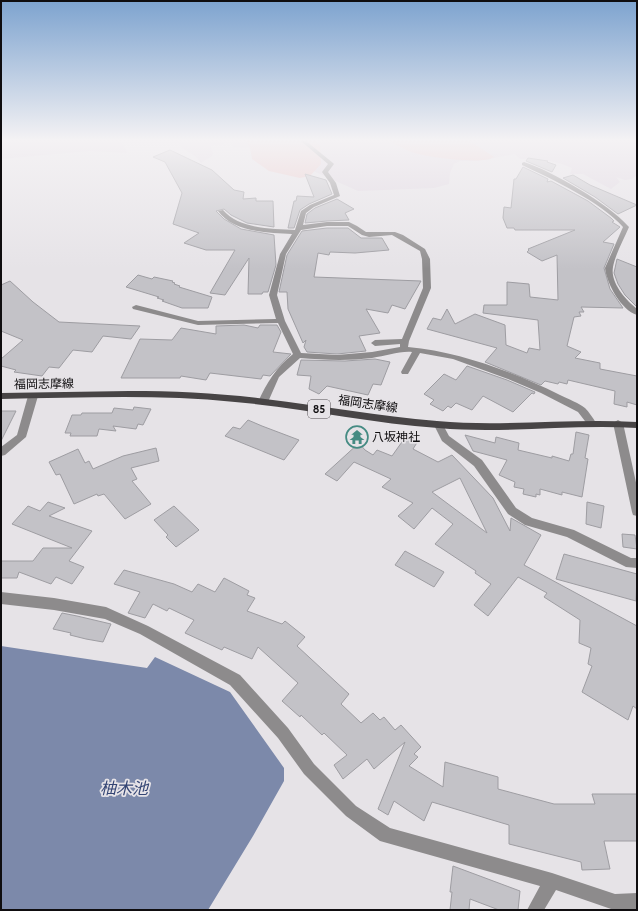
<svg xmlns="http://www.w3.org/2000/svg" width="638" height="911" viewBox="0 0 638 911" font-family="Cabin,'Noto Sans JP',sans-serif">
<rect width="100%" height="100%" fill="#e6e3e7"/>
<path fill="#dfd6e0" d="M1 141H118L124 145 127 153 89 151 1 159Z
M177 141H228L221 145H210L213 153 212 156 201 163 195 156 182 148Z
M232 141H637V175L632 179 625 180 616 177 620 182 611 189 583 174H570L572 168 562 164 542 159H520L515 154 477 161H460L454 164 450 173 449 184 434 188 358 191 257 146 244 148 233 147Z"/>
<path fill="#ebc7c7" d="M247 141H315L320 146 321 164 310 176 300 178 269 171 252 159 250 148Z
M389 141H470L494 157C485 165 427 157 414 153 406 150 397 145 389 141Z"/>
<path fill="#7c89aa" d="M1 646 147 668 155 657 230 692 284 768V781L253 836 208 910H1Z"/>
<path fill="#c3c2c7" stroke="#9e9da2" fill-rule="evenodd" d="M170 150 212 170 234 190 244 192 243 199 256 198V201H273L274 227 247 223 231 215 224 209 216 211 224 219 241 229 274 235 276 265 268 292H263L262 294H248L249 258 225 295 210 293 235 250H206L184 243 199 233 173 224 182 193 165 162 153 157Z
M528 158 548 161 547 162 556 165 552 172 526 161Z
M523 167 548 179 547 182 551 181 588 201 611 218 614 221 612 222 620 227 603 242 614 244 604 268 610 289 623 308 581 307 584 312H579L581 316 574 317 567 346 581 352 575 358 600 363V369L637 376V405L627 402V407L614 404 615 391 568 380 567 384 559 382 558 384 545 381 541 385 485 362 497 348 427 329 433 318 441 320 447 309 455 324 475 314 505 325 506 345 527 353 529 348 540 350 538 320 483 313 484 305H507V282L529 284 530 297 558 300 557 255 542 261 527 252 529 250 528 249 575 230H515L514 228H507L503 218 504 207 511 208 514 179H516Z
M305 174 326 180 332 194 309 204 300 210 294 228H288L294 201H296L297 196 314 197Z
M573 175 590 185 637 205 618 214 595 197 563 178Z
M337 199 354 209 345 213 349 220 327 221 305 223 307 214 315 208Z
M327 228H348L361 238H382L389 250 355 253 330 252 329 255 318 253 314 277 421 281 405 309 392 305 388 313 366 309 380 333 359 336 366 351 337 354 307 352 304 347 306 340 303 343 288 309 287 292H279L287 255 302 231Z
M617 259 637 267V307L625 295 618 284 614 273Z
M138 275 152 279 154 277 173 281 172 282 175 283 174 284 180 286 179 287 212 297 208 308H182L162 301 164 300 157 298 159 297 126 287Z
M10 281 33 302 59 322 140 326 131 339 103 336 92 352 73 350 59 368 49 367 42 376 14 372 16 370 1 366V359L23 340 1 331V285Z
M244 325 258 328 260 325H277L281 332 273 352 291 354 270 376 263 375 261 379 210 373 206 380 181 376 180 378H121L140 339 172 340 181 328 216 334V326Z
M375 359 390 362 381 385 373 384 368 395 327 386 319 394 309 389 311 376 297 375 301 360 345 361Z
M467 366 507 380 535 392 534 394 532 393 513 412 483 396 472 410 456 403 451 408 448 406 443 411 430 404 434 400 424 394 444 374 456 380Z
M134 407 151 409 143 425 138 424 136 429 113 426 116 431 99 429 97 436H70L71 433H65L72 415H81L82 413H112L114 408 133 410Z
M1 411H16L1 441Z
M248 420 262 426 299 440 284 460 225 436 233 427 240 429Z
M576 432 589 435 585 458 588 459 582 497 562 492V495L540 489V495L536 494V497L523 494 524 489 514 487 515 482 499 475 507 460 473 451 465 435 495 443 496 437 519 443 518 450 552 458V456L569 461 571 454H573Z
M404 439 418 441 413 449 438 462 452 455 493 498 510 531 511 518 541 535 524 565 637 626V709L633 706 628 720 582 692 592 666 588 664 591 648 579 643 580 620 544 597 547 593 518 577 488 616 474 605 491 584 475 573 476 571 435 544 453 524 432 508 414 529 398 516 413 503 382 487 391 479 354 462 337 481 325 474 359 443 365 450 373 455 377 450 392 456ZM460 478 487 533 432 492Z
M156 448 159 461 131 468 137 479 132 481 151 504 125 519 104 494 98 496 97 494 74 504 60 474 56 475 49 462 78 449 85 463 89 461 93 469 123 456Z
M48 502 65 508 49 516 92 531 69 561 84 567 72 584 56 577 51 584 19 572 17 578H1V561H33L43 548H72L12 524 28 506 40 511Z
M587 502 604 506 601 528 586 524Z
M174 506 199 530 176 547 166 537 168 535 154 520Z
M622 534 635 535 637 549 623 547Z
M405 551 444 572 434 587 395 565Z
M564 554 637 574 636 601 556 579Z
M124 570 174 584 192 592 198 584 215 592 224 578 249 591 247 595 255 598 247 611 282 624 285 621 305 637 297 646 349 694 341 704 361 723 373 713 380 720 384 717 395 730 401 725 421 747 414 754 418 757 409 766 443 787 445 762 498 777V789L554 804H595L592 794H637V841H604L610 869 582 870 581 862 509 844V825L432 802 424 821 394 801 388 815 378 809 405 742 374 769 367 759 343 779 334 765 347 755 324 733 322 735 301 715 300 717 282 701 298 683 258 647 252 659 224 647 222 650 185 633 194 620 169 608 167 611 153 604 145 618 128 613 140 592 114 584Z
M62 613 77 616 111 624 103 642 86 639 70 635 71 633 53 629Z
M453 866 520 891 518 910H499L470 899 469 910H450L452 892H450Z"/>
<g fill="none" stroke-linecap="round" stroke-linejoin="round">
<path fill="#8d8b8c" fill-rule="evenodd" d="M301 141H306L333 163 334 164 328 172 336 183 340 196 314 207 306 213 303 225 327 222H349L357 226 366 232H395L403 235 425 249 430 259 431 288 409 341 408 347C461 352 513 372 560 395 568 399 579 403 585 408 589 412 593 418 596 423L594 425H588L578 412 541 393 508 379 453 359 420 353 408 374H402L401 372 412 352C399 351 386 356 372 358 348 361 324 360 300 358L279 377 268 402 263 405 258 402C267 382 276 368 293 354L278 323 198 325 133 309 132 307 136 305 198 321 276 319 269 295 280 254 292 234C268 233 233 232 218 211L223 210C239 229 272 229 295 230L301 211 310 205 334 195 330 183 322 172 328 164ZM327 226H348L362 235 369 237 392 235 420 251 422 259 423 288 402 339 375 340 371 343 375 346 400 344V347L372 352 337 355 301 353 285 321 277 295 286 254 301 230Z
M524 162C552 171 609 204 628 226L629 227C624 239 615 255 613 267 610 283 626 300 637 309V315C621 310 607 284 605 268L623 227C601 202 552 179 522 165V163Z
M33 393 38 396 26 437 5 455 1 456V447L17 435 28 396Z
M618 420 623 423 637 487V516L633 515 632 512 613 423Z
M439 422 442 423 449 436 482 460 516 508 532 518 574 530 631 558H637V568L626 567 567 537 525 525 508 514 474 466 442 441 434 425Z
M1 592 54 598 106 607 148 626 240 675 288 728 314 764 356 806 390 828 552 873 615 894 637 893V909L614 910 556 890 544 910H527L540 886 380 841 346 816 304 774 278 738 230 685 140 634 105 619 54 610 1 604Z"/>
<path fill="#474445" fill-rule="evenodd" d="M129 391C175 391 220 393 265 399 323 406 379 416 437 421 503 427 570 418 637 422V428C571 424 504 434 438 428 370 423 303 408 235 402 157 394 79 398 1 399V393Z"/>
</g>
<linearGradient id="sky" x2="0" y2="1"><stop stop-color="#7da3cf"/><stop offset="0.52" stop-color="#f4f2f4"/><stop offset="1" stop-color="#f4f2f4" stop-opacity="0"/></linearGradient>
<rect width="638" height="269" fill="url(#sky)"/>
<defs>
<g id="temple-ring" transform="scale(1.15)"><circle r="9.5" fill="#e6e3e7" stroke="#458b83" stroke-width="1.5"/><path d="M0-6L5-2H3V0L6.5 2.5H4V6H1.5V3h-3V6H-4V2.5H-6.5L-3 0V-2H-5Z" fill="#458b83"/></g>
</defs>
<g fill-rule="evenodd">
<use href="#temple-ring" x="357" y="437"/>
</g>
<g text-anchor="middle" stroke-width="3.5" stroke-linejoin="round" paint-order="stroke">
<rect fill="#e6e3e7" stroke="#504d50" stroke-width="1" x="308" y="400" width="22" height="18" rx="3"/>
<g font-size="11" font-weight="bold" fill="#0f0d0f">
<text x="319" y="413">85</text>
</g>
<g font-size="12" fill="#0f0d0f" stroke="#e6e3e7">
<text transform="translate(44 384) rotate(-1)" y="4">福岡志摩線</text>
<text transform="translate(368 404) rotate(8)" y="4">福岡志摩線</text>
</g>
<g font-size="12" fill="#0f0d0f" stroke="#e6e3e7" text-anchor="start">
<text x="372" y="441">八坂神社</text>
</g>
<g font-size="16" font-style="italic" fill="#344574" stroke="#e6e3e7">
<text x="124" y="794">柚木池</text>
</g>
</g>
<rect width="638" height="911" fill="none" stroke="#0f0d0f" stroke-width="4"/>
</svg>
